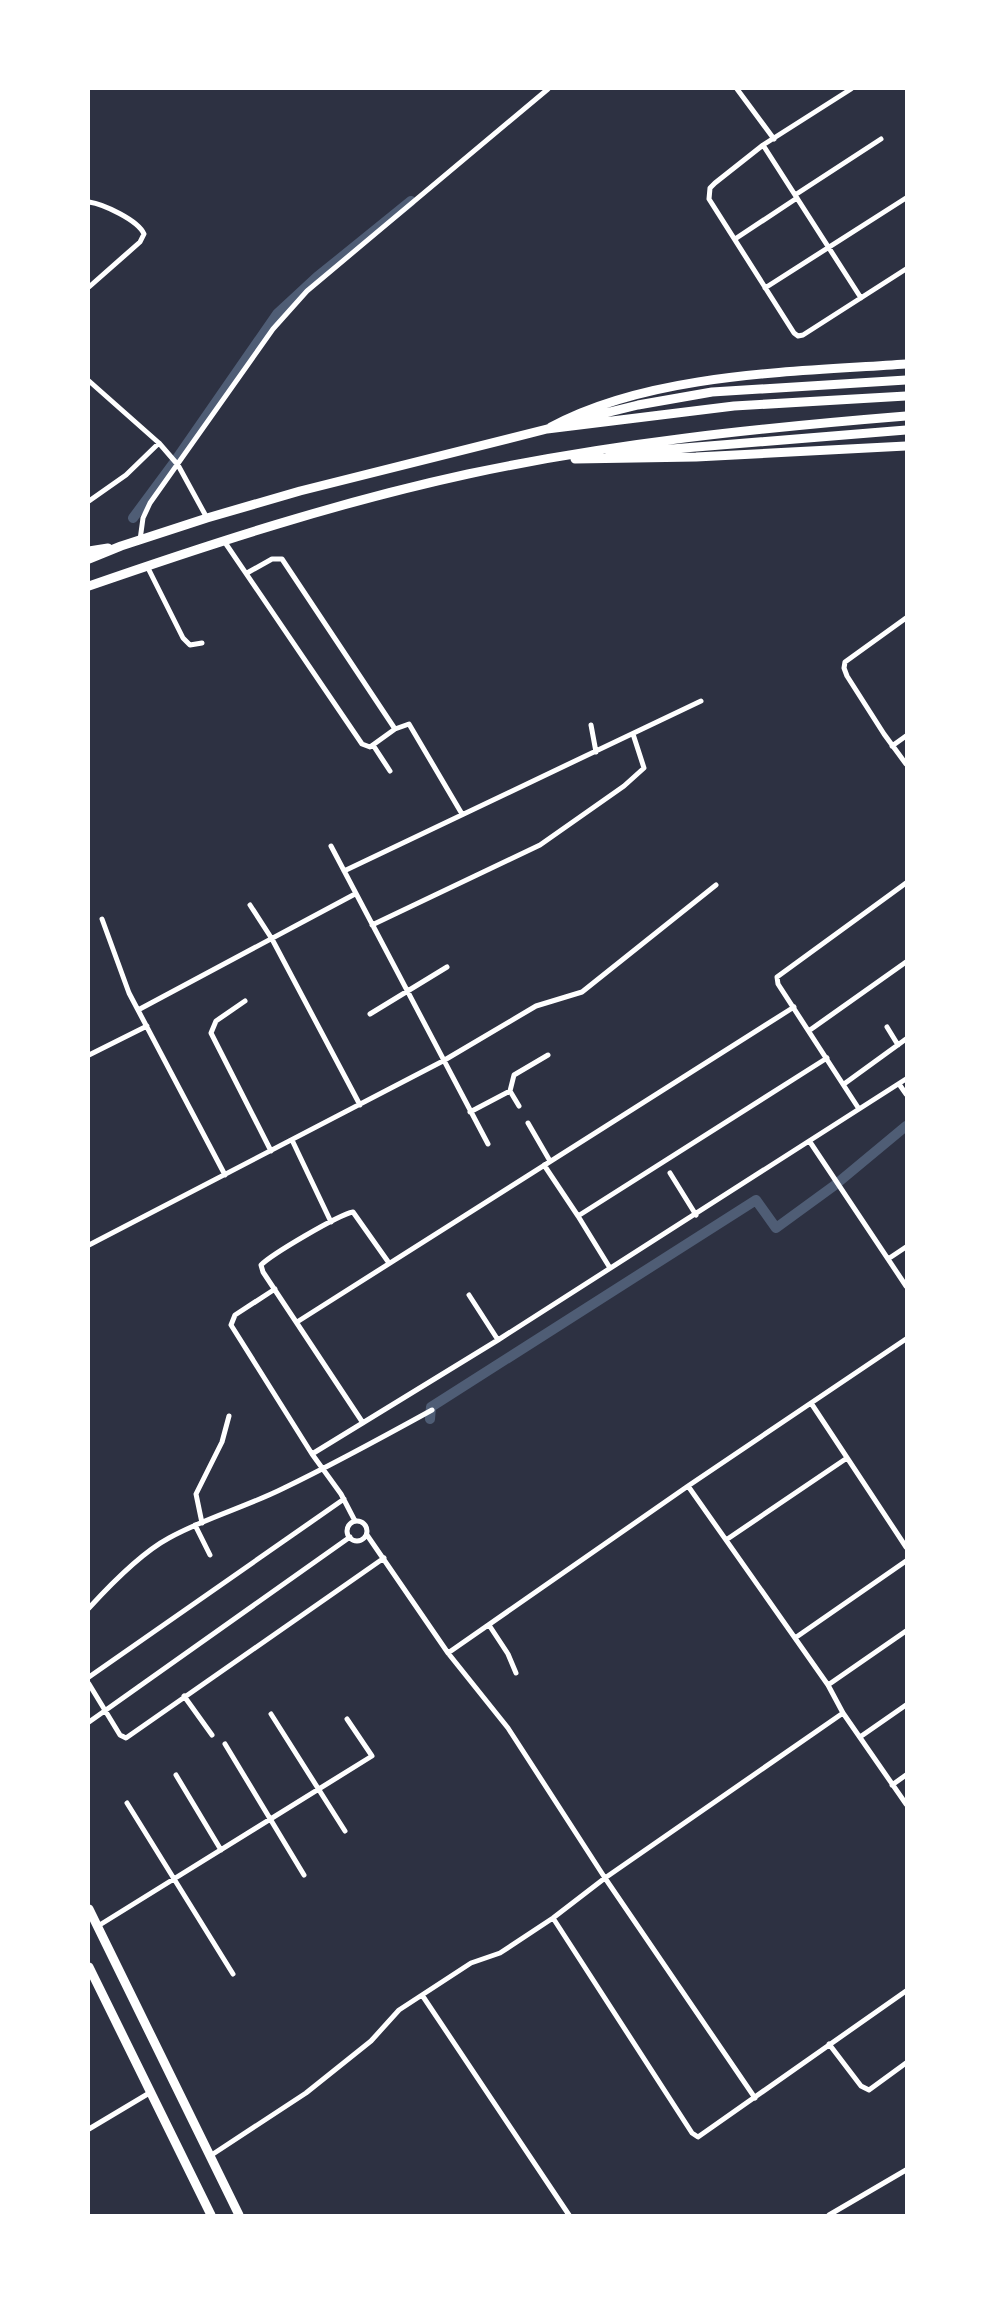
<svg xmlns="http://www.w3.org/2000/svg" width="995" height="2304" viewBox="0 0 995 2304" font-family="Montserrat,sans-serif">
<rect width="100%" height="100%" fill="#2d3142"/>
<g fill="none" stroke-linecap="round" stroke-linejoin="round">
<path stroke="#4f5d75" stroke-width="10" d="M133 518 173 464 277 314 317 277 411 201
M430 1419 431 1407 756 1200 776 1228 835 1185 906 1126"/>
<path stroke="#fff" stroke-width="5" d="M737 89 774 139
M851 89 763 145 715 183 710 188 709 199 794 333 798 336 803 335 906 269
M763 145 861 298
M795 195 881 139
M89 202C103 204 138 220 144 234L140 242 89 287
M735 239 797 198
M765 288 906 198
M89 381 159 443 178 465 207 518
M89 501 126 475 159 443
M140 540 143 518 150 503 273 329 307 291 548 89
M224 541 362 744 370 747 395 729 409 724 462 814
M147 566 183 638 190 645 202 643
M247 573 272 559H282L395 729
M906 618 845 662 844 668 847 676 884 734 906 764
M591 725 596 752
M373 745 390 771
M892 746 906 736
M331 846 488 1144
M344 871 701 701
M250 905 272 939 360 1105
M102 919 129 993 225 1175
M372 925 540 845 624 786 644 768 633 734
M245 1001 216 1021 211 1033 271 1151
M138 1010 355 894
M370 1014 447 967
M887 1027 898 1045
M810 1030 906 962
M89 1055 147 1026
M844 1084 906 1039
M899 1084 906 1094
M519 1106 510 1091 514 1075 548 1055
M859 1109 778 984 777 977 906 883
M470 1112 510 1091
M528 1123 550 1161
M292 1140 331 1222
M810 1142 906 1286
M544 1165 578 1216 827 1058
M670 1173 696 1215
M578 1216 610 1268
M89 1245 443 1061 536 1006 582 992 716 885
M888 1259 906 1247
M275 1289 235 1315 231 1325 312 1454 341 1494 355 1521
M469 1295 498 1340
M297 1322 794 1007
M811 1403 906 1547
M363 1423 263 1272 261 1265C272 1254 338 1215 353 1212L389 1263
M312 1454 498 1340 906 1079
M688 1486 828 1685 843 1713 906 1804
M347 1531a10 10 0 1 1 20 0a10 10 0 1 1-20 0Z
M202 1523 196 1494 222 1442 229 1416
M195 1525 210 1555
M367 1535 448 1653 508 1728 605 1878 755 2098
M726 1540 847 1458
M89 1608C110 1585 141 1553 169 1538 205 1518 246 1507 284 1488 334 1464 383 1437 432 1410
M489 1625 508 1654 516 1673
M795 1638 906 1561
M448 1653 688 1486 906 1339
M89 1677 344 1499
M89 1684 120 1735 126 1738 384 1558
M828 1685 906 1631
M184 1696 212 1735
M271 1714 345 1831
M89 1722 350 1537
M860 1737 906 1705
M225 1744 304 1875
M176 1775 221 1850
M892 1785 906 1775
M127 1803 233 1974
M553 1918 692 2133 698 2137 906 1991
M98 1926 372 1756 347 1719
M422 1995 569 2215
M829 2044 861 2086 869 2090 906 2063
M89 2129 151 2092
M210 2156 306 2093 371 2041 399 2010 471 1963 500 1953 553 1918 605 1878 843 1713
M829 2215 906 2170"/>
<path stroke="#fff" stroke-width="9" d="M573 421 638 405 712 392 906 380
M551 427C651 373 794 372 906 364
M610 454 906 430
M575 459 696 457 906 446
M89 551 108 548
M89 559 121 546 207 518 300 491 547 429 734 406 906 396
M89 586C213 543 339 502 468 474 613 443 759 428 906 416
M89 1909 239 2215
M89 1967 211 2215"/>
</g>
<rect width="995" height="2304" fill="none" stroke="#ffffff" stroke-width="180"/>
</svg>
